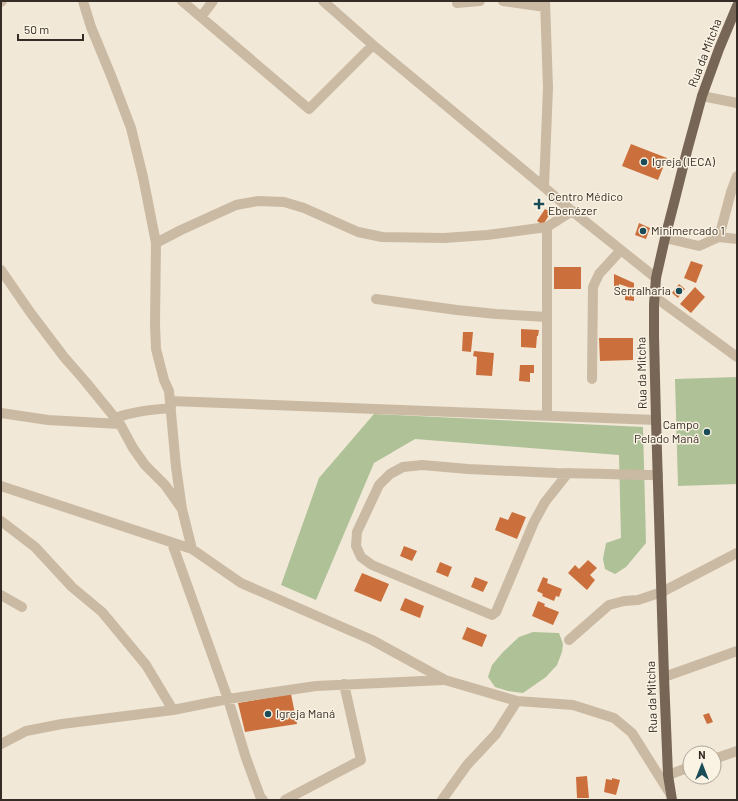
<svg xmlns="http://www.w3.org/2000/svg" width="738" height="801" viewBox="0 0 738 801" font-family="Barlow,sans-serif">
<rect width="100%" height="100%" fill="#f2e8d7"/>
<path fill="#aec197" d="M737 377V484L678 486 675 379Z
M374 414 643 427 646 543 626 567 615 574 605 569 603 559 606 543 621 538 619 455 415 439 374 463 316 600 281 585 319 478Z
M533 632 559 633 563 644 562 652 557 665 546 677 523 693 508 691 495 687 488 677 492 665 503 652 519 637Z"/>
<path fill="#cb703c" d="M631 144 667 158 658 180 622 166Z
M545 209 551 212 543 225 537 221Z
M639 223 650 228 646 239 635 235Z
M691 261 703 265 696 283 684 278Z
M554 267H581V289H554Z
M614 274 634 283V301L625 300V291H629L628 287 619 284V294H614Z
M679 284 685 289 678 298 672 293Z
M695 287 705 297 691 313 680 304Z
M521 329 539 330 538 336H537L536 348 521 347Z
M463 332H473L471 352 462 351Z
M599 338H633V360L600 361Z
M474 351 494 353 492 376 476 375 477 357 473 356Z
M520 365H534V373H530V382L519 381Z
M512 512 526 517 517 539 495 530 500 517 508 520Z
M404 546 417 551 412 561 400 556Z
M588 560 597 568 590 575 595 580 587 590 568 573 575 565 579 569Z
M440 562 452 567 448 577 436 572Z
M362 573 389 584 381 602 354 591Z
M475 577 488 582 483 592 471 587Z
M543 577 548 579 547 583 562 589 559 597 556 596 554 601 542 596 543 594 537 591Z
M405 598 424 606 420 618 400 610Z
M538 601 545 604 544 606 559 612 553 625 532 616Z
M467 627 487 635 482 647 462 639Z
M291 694 297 724 245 732 238 703Z
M709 713 713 722 707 724 703 715Z
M587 776 589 798H577L576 777Z
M612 778 620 780 616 795 604 792 606 779 612 780Z"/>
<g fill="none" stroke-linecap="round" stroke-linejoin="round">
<path stroke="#cabaa3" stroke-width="10" d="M83 1 91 27 112 78 131 128 143 177 156 243 155 324 156 349 164 380 169 391 176 467 182 509
M182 1 309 109 373 45
M323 1 373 45 544 187 572 211 656 278
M503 1 545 7
M1 2 2 1
M457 3 480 1
M201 17 213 1
M702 96 737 103
M544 187 548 88 545 1
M719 237 731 192 737 176
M665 238 699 246 719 237 737 239
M156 243 181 230 236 205 258 201 284 202 304 208 358 232 382 237 444 238 487 235 547 227 572 211
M1 270 30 312 64 357 85 381 120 424 133 448 145 465 165 485 182 509 192 549
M655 297 737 357
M376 299 457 310 496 314 547 317
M592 379 593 287 599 274 621 250
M170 401 656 420
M1 413 48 420 120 424
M547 416V227
M115 418C134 411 151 410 171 408
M568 473 545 502 534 522 496 612 492 615 372 565 361 557 356 546 357 532 379 485 390 474 403 467 422 465 468 469 556 473C590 473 624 475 658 475
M1 486 192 549 241 583 372 640 445 680 517 701 573 705 614 718 632 733 671 795
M1 521 35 547 72 587 102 612 146 665 173 710
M172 543 228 699 246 758 260 796 263 800
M1 595 22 607
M569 640 609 605 624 601 638 600 662 592 737 553
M664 677 737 651
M1 744 26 731 62 724 173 710 228 699 316 686 444 680
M714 759 737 751
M668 775 690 767
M285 800 361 760 344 684
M442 800 467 765 496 734 517 701"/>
<path stroke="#776555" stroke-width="10" d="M672 800 668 775 664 677 656 420 654 336V304L656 278 665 238 675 199 687 151 702 96 719 49 737 6"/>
</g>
<g fill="#1a4c57" stroke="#faf2e3" stroke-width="1.5">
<circle cx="644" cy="162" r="4"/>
<path d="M537 198h4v4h4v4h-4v4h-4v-4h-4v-4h4z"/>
<circle cx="643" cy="231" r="4"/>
<circle cx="679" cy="291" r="4"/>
<circle cx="707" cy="432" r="4"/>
<circle cx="268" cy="714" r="4"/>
</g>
<g text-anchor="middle" stroke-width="3" stroke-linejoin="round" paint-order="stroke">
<g font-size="12" fill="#352c25" stroke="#faf2e3">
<text transform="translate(705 53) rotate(-69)" y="4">Rua da Mitcha</text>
<text transform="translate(642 373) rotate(-91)" y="4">Rua da Mitcha</text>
<text transform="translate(652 697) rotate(-92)" y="4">Rua da Mitcha</text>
</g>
<g font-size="12" fill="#352c25" stroke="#faf2e3" text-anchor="start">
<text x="652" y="166">Igreja (IECA)</text>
<text x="548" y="201">Centro Médico<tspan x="548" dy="14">Ebenézer</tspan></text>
<text x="651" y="235">Minimercado 1</text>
<text x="671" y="295" text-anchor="end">Serralharia</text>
<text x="699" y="429" text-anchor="end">Campo<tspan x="699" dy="14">Pelado Maná</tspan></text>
<text x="276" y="718">Igreja Maná</text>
</g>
</g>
<rect width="738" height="801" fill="none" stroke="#352c25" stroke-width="4"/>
<g transform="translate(702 765)"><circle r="19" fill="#faf2e3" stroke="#aba397"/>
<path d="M0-3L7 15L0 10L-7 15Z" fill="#1a4c57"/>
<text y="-6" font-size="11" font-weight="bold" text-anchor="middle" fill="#352c25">N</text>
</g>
<path d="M18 34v6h65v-6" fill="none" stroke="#352c25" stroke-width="2"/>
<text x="24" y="34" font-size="12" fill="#352c25" stroke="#faf2e3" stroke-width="3" paint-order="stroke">50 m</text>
</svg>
